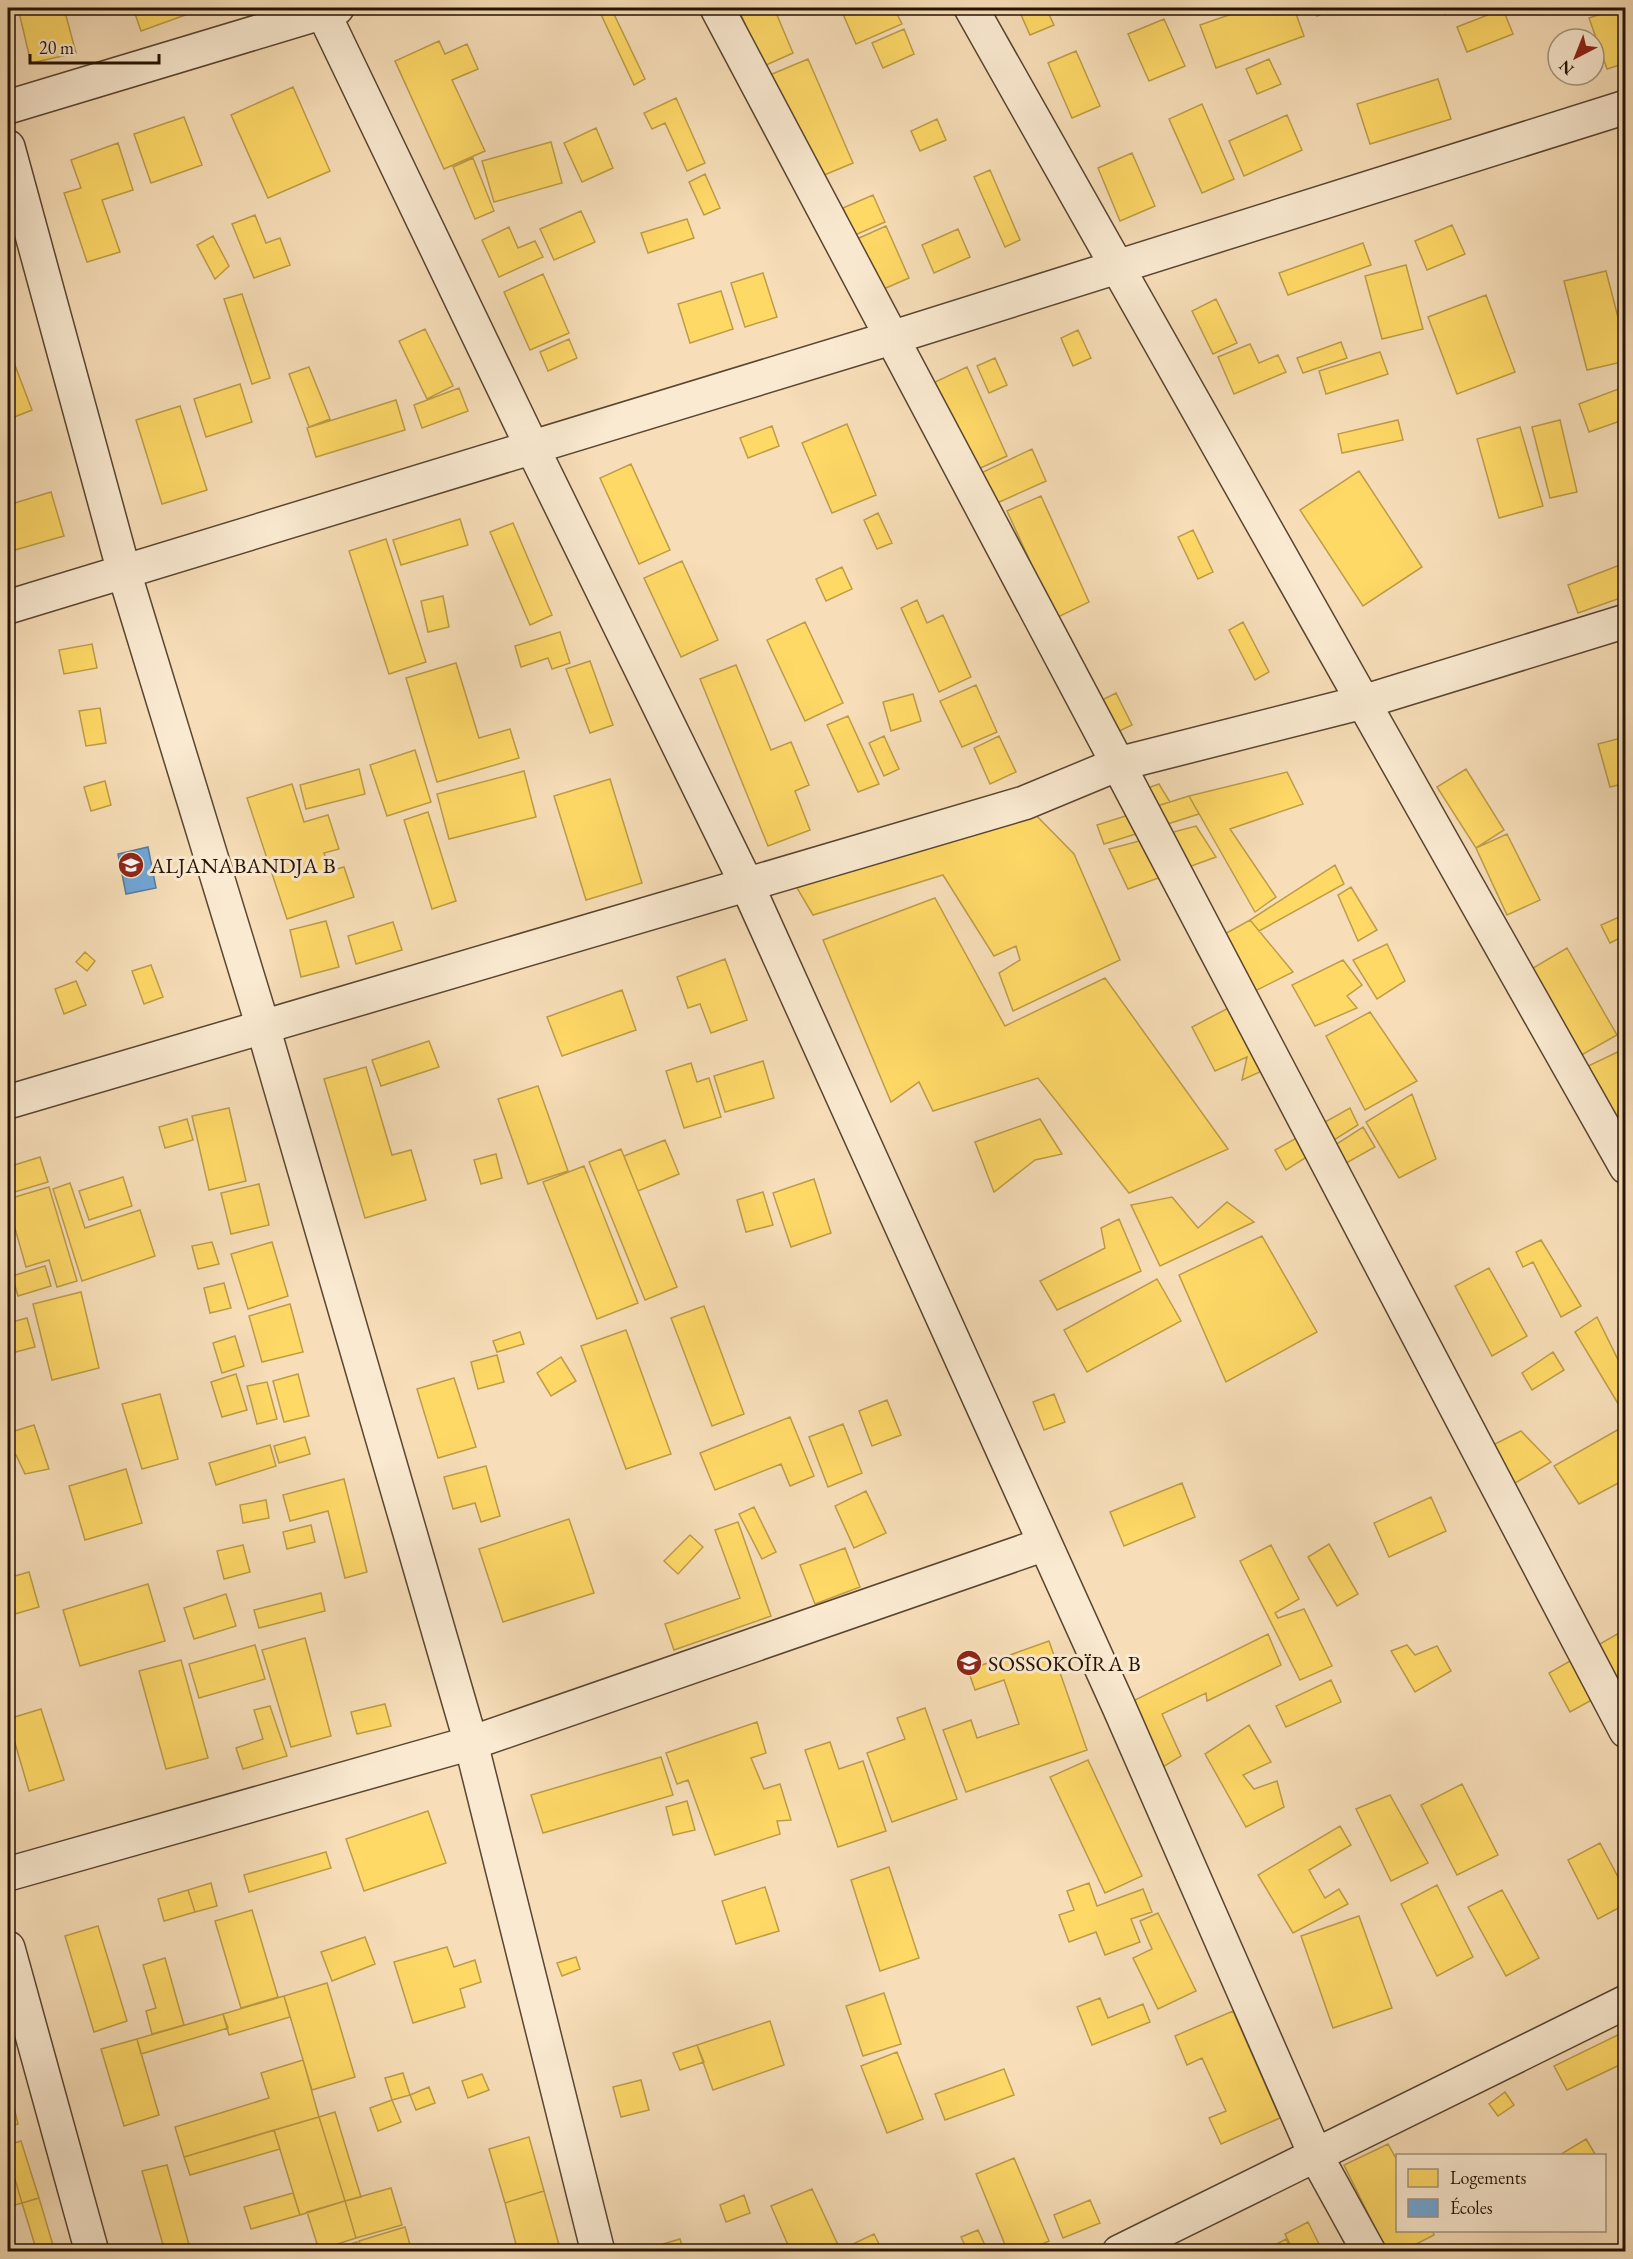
<svg xmlns="http://www.w3.org/2000/svg" width="1633" height="2259" viewBox="0 0 1633 2259" font-family="'EB Garamond',serif">
<rect width="100%" height="100%" fill="#f7deb8"/>
<filter id="stains"><feTurbulence type="fractalNoise" baseFrequency=".00333" numOctaves="4"/><feColorMatrix values="0 0 0 0 .2 0 0 0 0 .09 0 0 0 0 .02 0 0 0 .5 -.17"/></filter>
<radialGradient id="worn" r=".72"><stop offset=".6" stop-color="#630" stop-opacity="0"/><stop offset="1" stop-color="#630" stop-opacity=".3"/></radialGradient>
<path fill="#ffd966" stroke="#bd9d48" stroke-width="1.5" d="M18 8H64L76 53 31 63Z
M133 8H185L188 14 141 31Z
M598 8H611L645 79 634 85Z
M738 8H774L793 53 764 66Z
M856 8H894L902 24 856 44 843 14Z
M1018 8H1046L1054 25 1030 35Z
M1249 8H1294L1304 36 1216 68 1200 25Z
M1314 8H1339L1317 16Z
M1442 8H1465L1445 15Z
M1619 8H1626V63L1607 69 1589 18Z
M1503 9 1513 34 1467 52 1457 27Z
M1164 19 1185 66 1149 81 1128 34Z
M904 29 914 54 883 68 872 43Z
M439 41 445 54 467 44 478 69 452 80 485 151 444 169 395 61Z
M1076 51 1100 106 1072 118 1048 63Z
M808 59 853 163 810 181 765 77Z
M1269 59 1281 84 1257 94 1246 69Z
M1438 79 1451 119 1370 144 1357 104Z
M293 87 330 171 268 198 231 115Z
M676 98 705 163 687 171 665 123 652 129 644 113Z
M1202 104 1234 179 1202 193 1169 119Z
M1287 115 1302 150 1244 176 1229 141Z
M184 117 202 165 151 183 134 134Z
M937 119 946 140 920 151 911 131Z
M596 128 613 168 582 182 564 143Z
M551 142 562 183 494 202 482 161Z
M118 143 133 190 102 200 120 252 87 262 64 193 81 188 71 160Z
M1132 153 1155 206 1120 221 1098 168Z
M473 158 494 211 475 219 453 167Z
M990 170 1020 240 1005 247 974 177Z
M705 174 720 208 704 215 689 182Z
M873 195 885 222 855 235 843 208Z
M581 211 595 242 554 260 540 229Z
M255 215 266 243 280 238 290 265 254 278 232 224Z
M687 219 694 238 648 253 641 233Z
M1452 225 1465 254 1427 270 1415 241Z
M886 226 909 278 879 291 857 239Z
M509 227 518 248 535 241 543 257 499 277 482 240Z
M958 229 970 257 934 273 922 245Z
M213 236 229 266 215 279 197 245Z
M1363 243 1371 265 1288 295 1279 273Z
M1406 265 1423 329 1382 339 1365 276Z
M1606 271 1626 348V361L1587 370 1564 281Z
M763 273 777 317 745 327 731 283Z
M543 274 569 333 530 350 504 292Z
M721 291 733 329 690 343 678 304Z
M242 294 270 378 252 384 224 299Z
M1486 295 1515 372 1457 394 1428 317Z
M1216 299 1237 343 1213 354 1192 311Z
M425 329 453 386 427 399 399 341Z
M1078 330 1091 358 1073 366 1061 338Z
M569 339 577 358 548 371 540 352Z
M1341 342 1347 358 1303 373 1297 358Z
M1250 344 1259 363 1278 355 1286 372 1234 394 1218 357Z
M8 347 32 410 12 418 8 406Z
M1380 352 1388 374 1326 394 1319 371Z
M995 358 1007 385 989 393 977 366Z
M309 367 330 419 309 427 289 374Z
M967 367 1007 456 976 470 935 382Z
M240 384 252 422 206 437 194 399Z
M1626 386V419L1589 432 1579 404Z
M459 388 468 411 422 428 414 405Z
M396 400 405 430 316 457 307 428Z
M180 406 207 490 162 504 136 420Z
M1398 420 1403 440 1342 453 1338 434Z
M1560 420 1577 492 1550 498 1532 427Z
M847 424 876 495 832 513 802 443Z
M772 426 779 446 748 458 740 438Z
M1520 427 1543 506 1499 518 1477 439Z
M1032 449 1046 481 995 504 981 473Z
M631 464 670 550 639 564 600 478Z
M1359 471 1422 567 1363 606 1300 510Z
M51 492 64 536 8 552V505Z
M1041 496 1089 602 1056 618 1007 511Z
M878 513 892 543 877 549 864 520Z
M460 519 468 545 401 565 393 540Z
M513 523 552 615 530 625 490 532Z
M1193 530 1213 572 1198 579 1178 537Z
M386 539 426 662 389 674 349 551Z
M682 561 718 640 681 657 644 578Z
M1620 565 1626 579V596L1578 613 1568 585Z
M842 567 852 589 826 601 816 579Z
M443 596 449 627 428 632 421 601Z
M917 600 927 623 943 615 971 677 939 692 901 608Z
M805 622 843 703 805 721 767 640Z
M1243 622 1269 672 1255 680 1229 630Z
M560 632 570 663 552 669 548 658 521 667 515 646Z
M92 644 97 668 64 674 59 650Z
M590 661 613 725 590 733 566 669Z
M456 663 479 738 510 729 519 758 437 782 406 678Z
M736 665 771 750 791 742 809 785 795 791 810 830 768 846 700 679Z
M976 685 997 732 962 747 940 701Z
M1116 693 1132 725 1109 736 1094 704Z
M913 694 921 721 891 731 883 702Z
M100 708 106 743 86 746 79 711Z
M848 716 879 784 858 792 827 725Z
M884 736 899 769 884 776 869 743Z
M999 736 1016 772 990 784 974 748Z
M1625 737 1626 783 1610 787 1598 744Z
M415 750 431 802 387 816 370 765Z
M359 769 365 794 306 809 300 785Z
M1466 769 1504 830 1476 848 1437 787Z
M524 771 536 817 449 839 437 794Z
M1287 772 1303 804 1230 829 1276 897 1255 912 1189 796Z
M610 779 642 883 586 900 554 796Z
M105 781 111 805 91 811 84 787Z
M292 784 304 822 328 815 339 849 324 853 330 871 344 867 354 897 287 919 247 798Z
M1159 784 1170 802 1135 813 1134 793Z
M1189 796 1199 814 1104 844 1097 825Z
M1024 803 1074 854 1120 960 1013 1011 999 973 1020 960 1016 946 994 956 943 875 813 915 797 888Z
M428 812 456 901 432 909 404 820Z
M1196 826 1216 857 1128 889 1109 849Z
M1507 834 1540 900 1507 915 1476 848Z
M1335 865 1344 884 1259 931 1250 920Z
M1351 887 1377 930 1358 941 1338 895Z
M935 898 1005 1026 1105 978 1228 1149 1129 1193 1038 1078 933 1111 919 1082 891 1102 823 940Z
M1626 914V935L1610 943 1601 925Z
M1250 920 1293 972 1227 1005 1196 950Z
M326 921 339 967 301 977 290 930Z
M393 922 402 950 356 964 348 936Z
M1387 944 1405 981 1377 999 1353 960Z
M1567 948 1617 1035 1578 1057 1528 971Z
M85 952 95 961 87 971 76 962Z
M725 959 747 1020 711 1033 700 1004 688 1008 677 977Z
M1343 960 1362 985 1347 996 1357 1008 1315 1026 1292 985Z
M151 965 163 997 144 1004 132 971Z
M76 981 86 1005 64 1014 55 989Z
M622 990 636 1030 562 1056 547 1017Z
M1238 1003 1273 1066 1242 1080 1247 1057 1215 1071 1192 1027Z
M1370 1012 1417 1081 1365 1110 1326 1036Z
M429 1041 439 1067 381 1086 372 1060Z
M1626 1048V1086L1623 1087 1626 1093V1138L1586 1067Z
M763 1061 774 1098 725 1112 714 1076Z
M691 1063 697 1082 709 1078 721 1117 684 1128 666 1071Z
M366 1067 392 1155 411 1150 426 1200 365 1218 324 1079Z
M538 1086 568 1171 528 1184 498 1099Z
M1412 1094 1436 1159 1399 1178 1366 1122Z
M229 1108 246 1181 209 1190 192 1116Z
M1350 1108 1358 1125 1286 1170 1275 1150Z
M187 1119 193 1140 165 1148 159 1127Z
M1040 1119 1062 1154 1035 1160 994 1192 975 1142Z
M1363 1127 1375 1147 1330 1172 1318 1156Z
M665 1140 679 1174 638 1191 624 1156Z
M621 1149 677 1287 645 1300 589 1162Z
M496 1154 502 1178 481 1184 474 1160Z
M40 1157 48 1182 8 1194V1167Z
M584 1166 638 1303 597 1319 543 1182Z
M123 1177 132 1206 89 1220 79 1191Z
M814 1179 831 1233 791 1247 773 1193Z
M70 1183 85 1228 140 1210 155 1256 82 1281 53 1189Z
M259 1184 269 1225 231 1234 221 1193Z
M49 1187 77 1281 57 1287 49 1260 26 1267 8 1204V1199Z
M763 1192 773 1225 746 1232 737 1200Z
M1172 1197 1198 1228 1227 1202 1254 1222 1160 1266 1131 1205Z
M1119 1219 1141 1271 1057 1310 1040 1281 1105 1248 1101 1228Z
M1262 1236 1317 1332 1226 1382 1179 1275Z
M1541 1240 1581 1306 1561 1317 1533 1262 1523 1267 1516 1252Z
M212 1242 219 1264 198 1269 192 1246Z
M272 1242 288 1296 248 1309 231 1254Z
M45 1266 51 1286 18 1296 12 1276Z
M1489 1268 1527 1336 1492 1356 1455 1286Z
M1157 1279 1181 1321 1087 1372 1064 1330Z
M224 1283 231 1308 210 1313 204 1288Z
M81 1292 99 1368 52 1380 33 1304Z
M290 1304 303 1352 262 1362 249 1316Z
M704 1306 744 1414 712 1426 671 1318Z
M1597 1317 1626 1376V1417L1575 1332Z
M27 1318 35 1347 8 1354V1323Z
M626 1330 671 1454 626 1469 581 1346Z
M520 1332 524 1344 497 1352 493 1341Z
M235 1336 244 1366 222 1373 213 1343Z
M1553 1352 1564 1370 1532 1390 1522 1373Z
M497 1355 504 1382 478 1389 471 1362Z
M561 1357 576 1381 551 1396 537 1373Z
M236 1374 247 1410 222 1417 211 1382Z
M298 1374 309 1416 284 1422 273 1381Z
M454 1378 476 1447 438 1458 417 1389Z
M267 1382 277 1419 257 1424 247 1386Z
M160 1394 178 1459 142 1469 122 1404Z
M1054 1394 1065 1422 1044 1430 1033 1402Z
M887 1400 901 1435 872 1446 859 1411Z
M790 1417 814 1476 790 1486 781 1464 715 1490 700 1453Z
M843 1424 862 1473 828 1487 809 1437Z
M34 1425 49 1469 25 1474 16 1455 8 1457V1433Z
M1626 1425V1479L1579 1504 1554 1466Z
M1521 1431 1551 1462 1498 1493 1473 1455Z
M305 1437 310 1454 279 1463 274 1446Z
M270 1445 276 1466 216 1485 209 1463Z
M486 1466 500 1516 481 1522 475 1503 453 1509 444 1477Z
M126 1469 142 1523 85 1540 69 1486Z
M344 1479 367 1572 345 1578 328 1511 290 1521 283 1495Z
M1182 1483 1195 1517 1124 1546 1110 1512Z
M866 1491 886 1533 854 1548 835 1506Z
M1431 1497 1446 1531 1389 1557 1374 1523Z
M266 1500 269 1518 243 1523 240 1505Z
M754 1507 776 1552 762 1559 739 1514Z
M569 1519 594 1593 503 1622 479 1549Z
M738 1522 771 1616 674 1650 665 1624 740 1598 715 1530Z
M311 1525 315 1542 287 1549 283 1532Z
M690 1535 703 1547 678 1574 664 1561Z
M1329 1544 1358 1594 1337 1606 1308 1557Z
M243 1545 250 1572 224 1579 217 1551Z
M1271 1545 1299 1599 1275 1613 1278 1618 1304 1609 1332 1666 1300 1680 1240 1561Z
M845 1548 860 1587 815 1604 800 1565Z
M29 1572 39 1607 8 1616V1578Z
M148 1584 165 1641 80 1666 63 1610Z
M321 1593 325 1611 259 1628 254 1610Z
M226 1594 236 1626 194 1639 184 1608Z
M1626 1629V1681L1570 1712 1549 1673Z
M1268 1634 1281 1665 1207 1701 1206 1693 1162 1714 1181 1756 1163 1767 1129 1703Z
M305 1638 331 1736 291 1747 262 1650Z
M1049 1641 1087 1750 966 1792 943 1730 971 1720 977 1738 1019 1724 1004 1680 975 1690 968 1670Z
M255 1645 265 1679 199 1698 189 1664Z
M1407 1645 1415 1655 1437 1646 1451 1671 1415 1692 1391 1651Z
M181 1660 208 1758 166 1769 139 1671Z
M1331 1680 1341 1702 1286 1727 1276 1706Z
M385 1704 391 1726 357 1734 351 1712Z
M270 1706 287 1756 243 1769 236 1748 263 1739 254 1710Z
M925 1708 957 1799 892 1822 867 1753 905 1739 897 1718Z
M41 1709 64 1780 29 1791 8 1719Z
M757 1722 766 1753 751 1758 764 1789 780 1784 791 1820 777 1821 780 1834 715 1855 688 1780 677 1784 666 1753Z
M1249 1725 1271 1762 1243 1775 1254 1789 1277 1781 1284 1807 1246 1827 1205 1754Z
M830 1742 839 1769 863 1761 886 1831 838 1847 805 1750Z
M661 1757 673 1795 543 1833 531 1795Z
M1088 1760 1142 1876 1105 1893 1050 1777Z
M1462 1784 1498 1855 1457 1875 1421 1805Z
M1390 1795 1428 1863 1391 1881 1356 1809Z
M687 1801 695 1830 673 1835 666 1807Z
M428 1811 446 1863 364 1891 346 1839Z
M1340 1826 1351 1845 1309 1870 1325 1898 1339 1889 1348 1904 1293 1933 1258 1875Z
M1600 1843 1626 1892V1904L1598 1919 1568 1860Z
M326 1852 331 1868 249 1892 244 1875Z
M889 1867 919 1958 880 1971 851 1880Z
M211 1883 217 1906 195 1912 188 1890Z
M1089 1883 1097 1906 1143 1889 1152 1912 1131 1919 1140 1942 1105 1955 1096 1932 1069 1942 1059 1915 1074 1910 1067 1891Z
M1437 1885 1473 1957 1437 1976 1401 1904Z
M765 1887 779 1931 736 1944 722 1901Z
M188 1890 195 1912 164 1921 158 1899Z
M1502 1890 1539 1958 1506 1976 1468 1907Z
M252 1910 278 1997 241 2008 215 1921Z
M1158 1913 1196 1991 1158 2009 1133 1958 1152 1949 1140 1921Z
M1359 1916 1392 2008 1333 2028 1301 1936Z
M98 1926 127 2021 94 2032 65 1936Z
M365 1937 375 1964 332 1981 321 1952Z
M447 1947 454 1967 475 1960 481 1982 460 1989 465 2007 413 2023 394 1962Z
M576 1957 580 1969 562 1976 557 1963Z
M165 1958 184 2025 152 2034 146 2011 156 2008 143 1965Z
M327 1983 355 2077 312 2090 284 1996Z
M884 1993 901 2044 863 2056 846 2006Z
M284 1996 290 2017 229 2035 223 2014Z
M1100 1998 1108 2018 1143 2004 1150 2022 1092 2045 1077 2007Z
M1233 2011 1280 2118 1221 2144 1209 2118 1226 2111 1202 2058 1187 2065 1175 2036Z
M223 2014 228 2028 141 2054 137 2039Z
M770 2021 784 2065 713 2090 697 2045Z
M1626 2031V2062L1567 2090 1554 2066Z
M137 2039 159 2115 124 2126 101 2049Z
M697 2045 704 2062 680 2070 673 2053Z
M897 2052 923 2119 887 2133 861 2066Z
M303 2060 319 2117 184 2157 175 2127 269 2098 261 2073Z
M1004 2069 1014 2095 945 2120 935 2094Z
M403 2073 410 2095 392 2100 385 2078Z
M482 2074 489 2090 468 2098 462 2081Z
M641 2080 649 2110 621 2117 613 2087Z
M8 2082 18 2124 8 2127Z
M429 2087 435 2103 416 2110 410 2095Z
M1505 2092 1514 2105 1498 2116 1489 2104Z
M392 2100 401 2122 378 2131 370 2108Z
M335 2112 361 2197 345 2201 319 2117Z
M319 2117 345 2201 300 2215 274 2130Z
M274 2130 280 2149 190 2175 184 2157Z
M529 2137 544 2191 505 2203 489 2149Z
M1586 2139 1595 2154 1593 2156H1558Z
M21 2141 39 2198 22 2203 8 2156V2145Z
M1388 2144 1398 2162V2230H1432L1434 2235 1401 2252H1387L1344 2165Z
M1014 2158 1049 2241 1025 2252H1008L976 2174Z
M167 2165 191 2252H165L142 2171Z
M11 2166 22 2203 8 2207V2167Z
M391 2188 402 2225 356 2238 345 2201Z
M812 2189 839 2247 830 2252H791L771 2206Z
M544 2191 561 2252H518L505 2203Z
M293 2193 300 2215 251 2229 244 2207Z
M744 2195 750 2213 726 2222 720 2205Z
M39 2198 55 2252H37L22 2203Z
M1090 2200 1100 2223 1063 2238 1054 2215Z
M345 2201 356 2238 319 2250 307 2212Z
M1308 2222 1323 2252H1294L1285 2234Z
M405 2227 412 2252H363L359 2241Z
M978 2230 988 2252H968L961 2237Z
M874 2234 883 2252H838L840 2250Z
M680 2239 684 2252H666L663 2244Z
M1286 2239 1293 2252H1262Z
M357 2242 360 2252H325Z"/>
<path fill="#6fa8dc" stroke="#587b9b" stroke-width="1.5" d="M148 847 156 888 126 894 118 854Z"/>
<g fill="none" stroke-linecap="round" stroke-linejoin="round">
<g stroke="#594530" stroke-width="36">
<path id="street" d="M321 8 532 447 747 885 1119 1707 1315 2154 1369 2252
M717 8 1118 764 1626 1731
M971 8 1626 1167
M8 107 337 8
M8 147 124 572 263 1027 471 1743 598 2252
M8 607 891 338 1626 107
M8 1102 1024 803 1118 764 1363 702 1626 621
M8 1874 471 1743 1045 1544
M8 1948 92 2252
M1119 2252 1626 2002"/>
</g>
<use href="#street" stroke="#faead1" stroke-width="33"/>
</g>
<defs>
<g id="school-disc" transform="scale(1.35)"><circle r="9.5" fill="#8f2418" stroke="#faead1"/><path d="M0-5L7-2L0 1L-7-2ZM-4 1L0 2.5L4 1V4Q0 6-4 4Z" fill="#fff"/></g>
</defs>
<g fill-rule="evenodd">
<use href="#school-disc" x="131" y="865"/>
<use href="#school-disc" x="969" y="1663"/>
</g>
<g text-anchor="middle" stroke-width="6" stroke-linejoin="round" paint-order="stroke">
<g font-size="22" fill="#241203" stroke="#faead1" text-anchor="start">
<text x="150" y="873">ALJANABANDJA B</text>
<text x="988" y="1671">SOSSOKOÏRA B</text>
</g>
</g>
<rect width="1633" height="2259" fill="none" stroke="#f7deb8" stroke-width="30"/>
<rect x="9" y="9" width="1615" height="2241" fill="none" stroke="#241203" stroke-width="3"/>
<rect x="15" y="15" width="1603" height="2229" fill="none" stroke="#241203" stroke-width="1.5"/>
<rect x="1396" y="2154" width="210" height="78" fill="#faead1" stroke="#a4947f" stroke-width="1.5"/>
<rect x="1408" y="2169" width="30" height="18" fill="#ffd966" stroke="#a4947f" stroke-width="1.5"/>
<text x="1450" y="2184" font-size="18" fill="#241203">Logements</text>
<rect x="1408" y="2199" width="30" height="18" fill="#6fa8dc" stroke="#a4947f" stroke-width="1.5"/>
<text x="1450" y="2214" font-size="18" fill="#241203">Écoles</text>
<g transform="translate(1576 57) rotate(222)"><circle r="28" fill="#faead1" stroke="#a4947f" stroke-width="1.5"/>
<path d="M0-4.5L10 22L0 15L-10 22Z" fill="#8f2418"/>
<text y="-9" font-size="16" font-weight="bold" text-anchor="middle" fill="#241203">N</text>
</g>
<path d="M30 54v9h129v-9" fill="none" stroke="#241203" stroke-width="3"/>
<text x="39" y="54" font-size="18" fill="#241203" stroke="#faead1" stroke-width="4.5" paint-order="stroke">20 m</text>
<rect width="100%" height="100%" filter="url(#stains)"/>
<rect width="100%" height="100%" fill="url(#worn)"/>
</svg>
